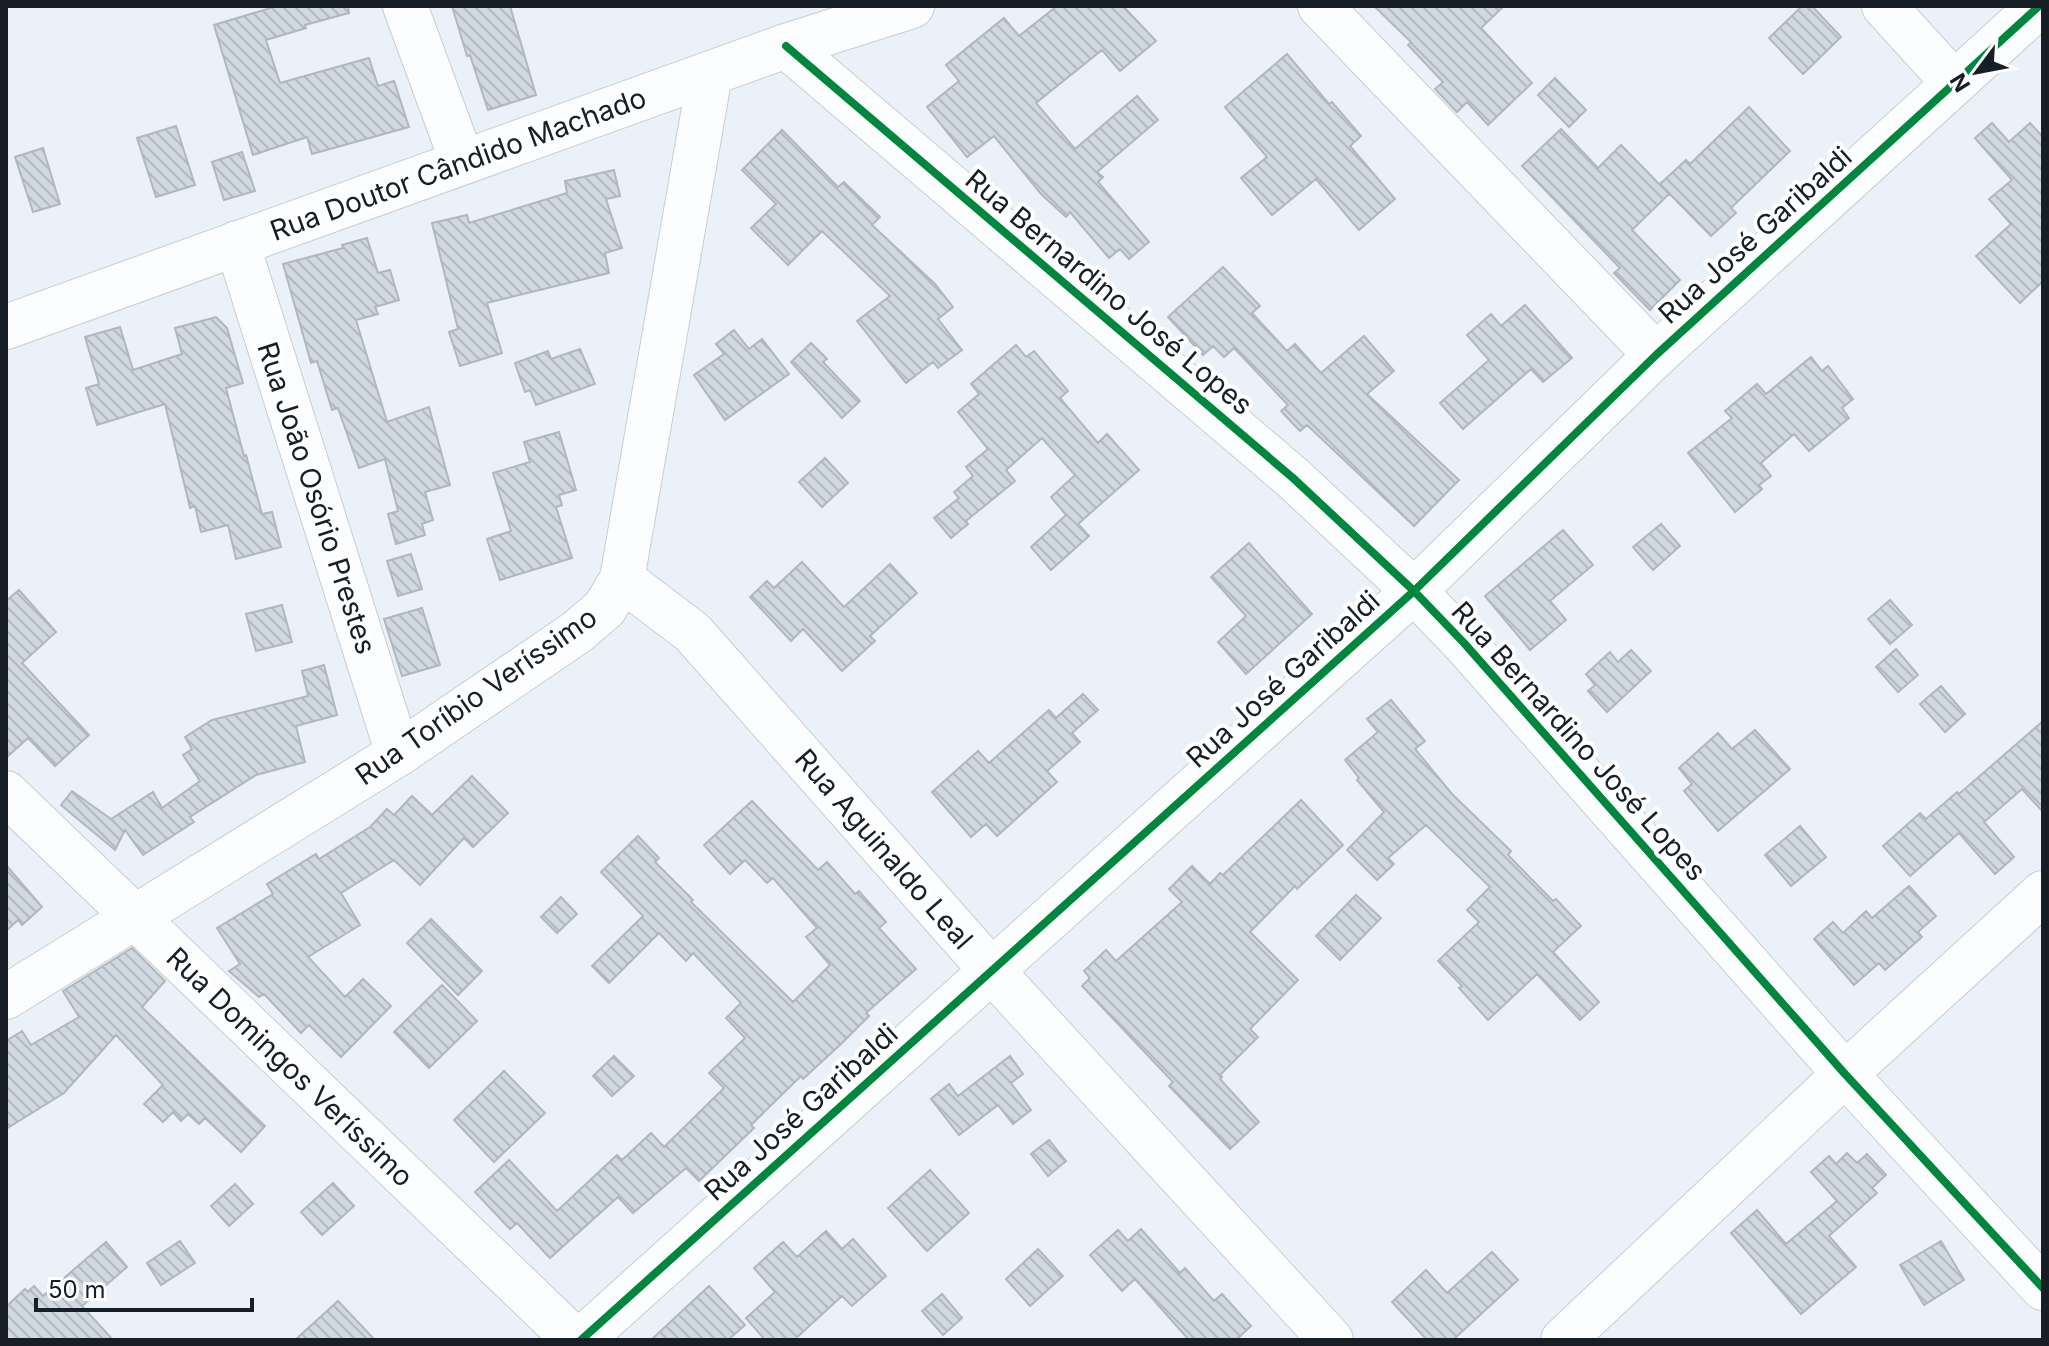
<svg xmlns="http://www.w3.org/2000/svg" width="2049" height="1346" viewBox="0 0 2049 1346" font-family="Inter,sans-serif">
<defs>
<pattern id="building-back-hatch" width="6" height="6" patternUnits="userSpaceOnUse" patternTransform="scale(2)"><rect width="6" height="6" fill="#d0d8e1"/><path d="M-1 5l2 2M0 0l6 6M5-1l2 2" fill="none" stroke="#b2b9c1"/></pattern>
</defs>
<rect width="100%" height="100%" fill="#ebf1f8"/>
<path fill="url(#building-back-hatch)" stroke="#b1b7bd" stroke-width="2" d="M277 6H348L349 13 305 25 306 28 266 40 280 83 369 58 378 86 394 81 409 127 312 154 307 137 253 155 214 25Z
M452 6H510L536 95 488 110 470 55 467 56Z
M1057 6H1123L1156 41 1120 71 1102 50 1036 103 1075 149 1137 96 1158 120 1097 172 1103 177 1098 182 1149 242 1129 259 1120 249 1109 258 1070 212 1066 217 1041 194 994 136 967 157 927 107 959 81 946 65 1004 18 1019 36Z
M1374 6H1504L1481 28 1532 83 1488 125 1467 102 1457 112 1435 89 1443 82 1408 45 1411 42Z
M1802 6H1812L1841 37 1803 74 1769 38Z
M1287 54 1329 104 1332 102 1361 136 1350 146 1395 199 1359 230 1316 179 1272 215 1241 178 1267 157 1225 107Z
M1555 78 1586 110 1569 127 1538 95Z
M1749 107 1790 151 1731 208 1736 213 1711 236 1660 184 1686 160 1690 164Z
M1992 123 2009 142 2030 123 2043 137V281L2020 303 1976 256 2011 224 1989 199 2012 180 1975 138Z
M176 126 195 185 156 197 137 138Z
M1561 129 1598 168 1621 145 1669 194 1632 230 1680 280 1650 310 1614 273 1620 268 1522 166Z
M782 130 838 187 844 182 880 217 872 225 935 284 953 307 938 319 962 350 938 368 933 362 906 383 857 321 890 296 822 231 788 265 751 228 776 204 742 170Z
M43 148 60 204 33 212 15 157Z
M242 152 255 191 224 200 212 162Z
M614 170 620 196 606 199 622 248 605 253 609 273 487 303 502 353 460 366 449 332 458 329 432 223 467 215 469 223 567 193 565 181Z
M367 238 378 273 390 270 399 300 375 307 378 314 356 320 387 422 429 407 450 485 425 492 433 520 422 524 425 535 396 544 388 514 398 511 385 459 359 468 338 408 332 410 317 361 311 363 283 264 343 248 342 245Z
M1223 267 1260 306 1252 313 1287 351 1295 344 1321 373 1364 336 1394 371 1367 394 1459 480 1414 526 1307 425 1300 431 1281 411 1288 405 1234 348 1224 357 1213 346 1203 355 1168 317Z
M1525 305 1572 358 1543 382 1531 369 1463 429 1440 403 1489 360 1467 335 1491 314 1501 326Z
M216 317 227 328 243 383 226 388 244 456 246 455 262 514 272 512 281 547 236 559 228 525 201 532 195 506 190 508 165 404 97 425 86 388 99 384 85 337 120 327 133 370 182 354 175 328Z
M734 330 749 349 762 339 789 374 725 420 694 375 724 354 716 344Z
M811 343 827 359 823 362 860 401 842 418 791 362Z
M1016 345 1026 357 1034 351 1068 391 1060 398 1098 443 1107 434 1139 470 1078 524 1089 536 1051 570 1031 547 1066 515 1051 497 1075 475 1042 438 1006 470 1015 481 966 521 968 524 951 538 934 518 959 498 954 492 973 476 966 467 988 449 958 412 979 394 971 384Z
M580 349 595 384 536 405 530 390 525 392 515 363 548 351 551 359Z
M1811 357 1822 371 1828 366 1853 399 1842 408 1849 418 1809 451 1794 434 1761 463 1771 476 1759 485 1762 489 1735 512 1688 453 1732 418 1725 411 1757 384 1766 394Z
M559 432 576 490 559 495 562 505 556 507 572 558 500 580 487 539 511 531 493 473 530 462 524 442Z
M825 458 848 483 822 507 799 482Z
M1661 524 1680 546 1653 570 1633 547Z
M1563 530 1593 565 1550 601 1566 620 1530 650 1485 596Z
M1249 543 1312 614 1246 674 1218 642 1246 616 1211 577Z
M411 554 422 589 398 596 387 561Z
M802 562 844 607 890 564 917 593 870 636 875 641 842 671 803 629 791 641 750 597 767 581 774 588Z
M19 590 56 632 22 663 89 735 55 766 28 738 6 758V601Z
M1890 600 1912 625 1890 644 1868 619Z
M282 605 292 642 256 651 246 614Z
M422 608 440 665 402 676 384 619Z
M1896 649 1918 675 1898 692 1876 667Z
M1631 650 1651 671 1607 712 1588 691 1595 685 1586 674 1610 652 1618 662Z
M324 665 337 715 296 726 305 762 256 775 190 817 194 822 143 855 125 830 115 850 61 805 72 791 111 819 153 792 162 808 200 781 183 755 192 749 185 737 212 720 308 696 302 671Z
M1941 686 1965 714 1945 732 1920 704Z
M1083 694 1098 710 1072 733 1080 742 1047 771 1057 782 997 836 986 824 971 837 932 792 978 751 989 763 1049 710 1056 718Z
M1391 700 1425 741 1415 749 1452 794 1511 851 1508 855 1553 901 1556 899 1581 926 1553 952 1599 1002 1580 1020 1537 974 1488 1020 1459 988 1462 986 1438 961 1479 922 1467 910 1490 887 1426 825 1388 858 1394 864 1377 880 1347 850 1384 812 1357 780 1359 778 1345 760 1378 732 1367 719Z
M2043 721V812L2022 789 1984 822 2014 857 1995 874 1959 833 1910 876 1883 846 1920 813 1926 819 1957 792 1959 794Z
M1755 730 1790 769 1718 831 1684 791 1692 784 1679 768 1718 733 1732 749Z
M472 776 508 813 473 847 464 838 420 885 394 860 341 893 360 925 308 957 345 997 363 979 391 1006 341 1057 309 1025 301 1033 264 994 259 997 229 971 240 964 217 928 273 894 267 884 316 854 319 859 370 827 387 809 394 815 412 796 432 815Z
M1301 800 1343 845 1297 889 1295 886 1250 932 1298 980 1250 1029 1258 1037 1220 1075 1222 1077 1220 1079 1259 1122 1230 1149 1169 1086 1173 1082 1082 986 1090 978 1084 971 1106 950 1116 961 1182 902 1169 889 1192 866 1210 884 1220 873 1223 875Z
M752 801 818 870 827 862 855 894 859 891 886 922 879 928 916 969 866 1013 869 1016 841 1044 803 1079 801 1076 751 1125 754 1128 699 1181 686 1168 633 1213 618 1197 550 1258 517 1223 510 1229 475 1192 509 1160 557 1211 617 1155 622 1160 651 1133 664 1147 724 1088 709 1073 745 1038 726 1018 741 1003 693 953 686 961 659 933 609 983 592 966 643 916 601 872 638 836 659 858 655 862 693 900 691 902 793 1002 830 965 806 937 817 928 773 878 767 883 745 860 730 874 704 845Z
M1800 826 1826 857 1791 886 1765 855Z
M6 865 42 907 22 925 18 920 6 931Z
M1909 886 1936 916 1918 932 1922 937 1885 970 1879 963 1854 985 1814 939 1833 922 1843 933 1866 911 1872 918Z
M1356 895 1381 918 1340 960 1316 936Z
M561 897 577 914 557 933 541 917Z
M431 919 482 971 458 995 407 943Z
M132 948 165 981 142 1007 265 1126 241 1152 205 1118 199 1124 188 1114 181 1121 173 1112 163 1122 144 1104 163 1085 116 1035 64 1093 6 1129V1041L22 1031 31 1045 79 1017 63 991Z
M442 985 477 1021 429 1068 394 1032Z
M614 1056 634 1076 612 1096 593 1076Z
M1010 1056 1023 1074 1011 1083 1031 1110 1013 1124 998 1105 959 1135 931 1099 949 1084 958 1096Z
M504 1071 545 1113 494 1162 454 1120Z
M1049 1140 1066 1161 1048 1176 1031 1154Z
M1847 1153 1857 1163 1867 1154 1886 1175 1872 1188 1877 1193 1829 1236 1856 1267 1801 1314 1731 1233 1757 1210 1786 1244 1837 1201 1811 1172 1829 1156 1836 1164Z
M930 1170 969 1213 927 1251 888 1208Z
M333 1183 354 1206 322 1235 301 1212Z
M235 1184 253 1204 229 1226 211 1206Z
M1141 1229 1180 1273 1185 1268 1214 1301 1222 1294 1251 1326 1236 1340H1189L1135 1279 1122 1291 1090 1255 1118 1230 1128 1241Z
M826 1231 842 1249 853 1239 886 1276 852 1306 842 1296 794 1340H765L746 1318 775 1292 754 1268 783 1242 797 1257Z
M180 1241 195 1263 161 1285 147 1263Z
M1941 1241 1964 1280 1924 1305 1900 1265Z
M106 1242 127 1267 82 1306 113 1340H6V1307L25 1289 28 1292 34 1286 43 1296Z
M1038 1249 1063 1276 1030 1306 1006 1279Z
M1492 1252 1518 1280 1453 1340H1427L1392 1302 1426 1270 1447 1293Z
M709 1286 745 1325 728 1340H651Z
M942 1294 962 1318 943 1335 922 1311Z
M338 1301 375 1340H295Z"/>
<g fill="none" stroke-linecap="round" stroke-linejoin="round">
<g stroke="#c7cdd4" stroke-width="46">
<path id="minor" d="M405 6 462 161
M1320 6 1656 355
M1884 6 1954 83
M786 46 1293 478 1414 591 1464 643 1845 1074 2043 1288
M237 243 398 754
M6 327 786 46 912 6
M622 579 692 632 991 970 1331 1340
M6 793 575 1340
M6 997 398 754 577 632 605 608 622 579 710 74
M581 1340 1414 591 1656 355 2039 6
M1563 1340 1845 1074 2043 893"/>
</g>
<use href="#minor" stroke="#fcfdfe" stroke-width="44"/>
<g stroke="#fff" stroke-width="13">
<path id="cycleway" d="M786 46 1293 478 1414 591 1464 643 1845 1074 2043 1288
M581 1340 1414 591 1656 355 2039 6"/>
</g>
<use href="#cycleway" stroke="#00873e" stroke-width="8"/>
</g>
<g text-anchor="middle" stroke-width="8" stroke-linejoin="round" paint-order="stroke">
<g font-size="28" fill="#171e25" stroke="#fff">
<text transform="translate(458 164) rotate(-20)" y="10">Rua Doutor Cândido Machado</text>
<text transform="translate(1755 235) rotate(-42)" y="10">Rua José Garibaldi</text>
<text transform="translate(1109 292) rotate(40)" y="10">Rua Bernardino José Lopes</text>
<text transform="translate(317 498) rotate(72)" y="10">Rua João Osório Prestes</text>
<text transform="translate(1283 679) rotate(-42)" y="10">Rua José Garibaldi</text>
<text transform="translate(476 696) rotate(-35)" y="10">Rua Toríbio Veríssimo</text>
<text transform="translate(1579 741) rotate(48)" y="10">Rua Bernardino José Lopes</text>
<text transform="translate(884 849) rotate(49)" y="10">Rua Aguinaldo Leal</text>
<text transform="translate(290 1067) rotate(44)" y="10">Rua Domingos Veríssimo</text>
<text transform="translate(801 1112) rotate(-42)" y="10">Rua José Garibaldi</text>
</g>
</g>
<rect width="2049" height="1346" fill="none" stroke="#171e25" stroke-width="16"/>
<g transform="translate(1977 72) rotate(238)" stroke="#ffffff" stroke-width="6" paint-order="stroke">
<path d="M0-6L14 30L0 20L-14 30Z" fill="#171e25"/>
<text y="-12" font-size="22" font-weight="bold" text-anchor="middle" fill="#171e25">N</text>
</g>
<path d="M36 1298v12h216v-12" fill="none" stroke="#171e25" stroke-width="4"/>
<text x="48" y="1298" font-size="24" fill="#171e25" stroke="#ffffff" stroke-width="6" paint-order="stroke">50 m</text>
</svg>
